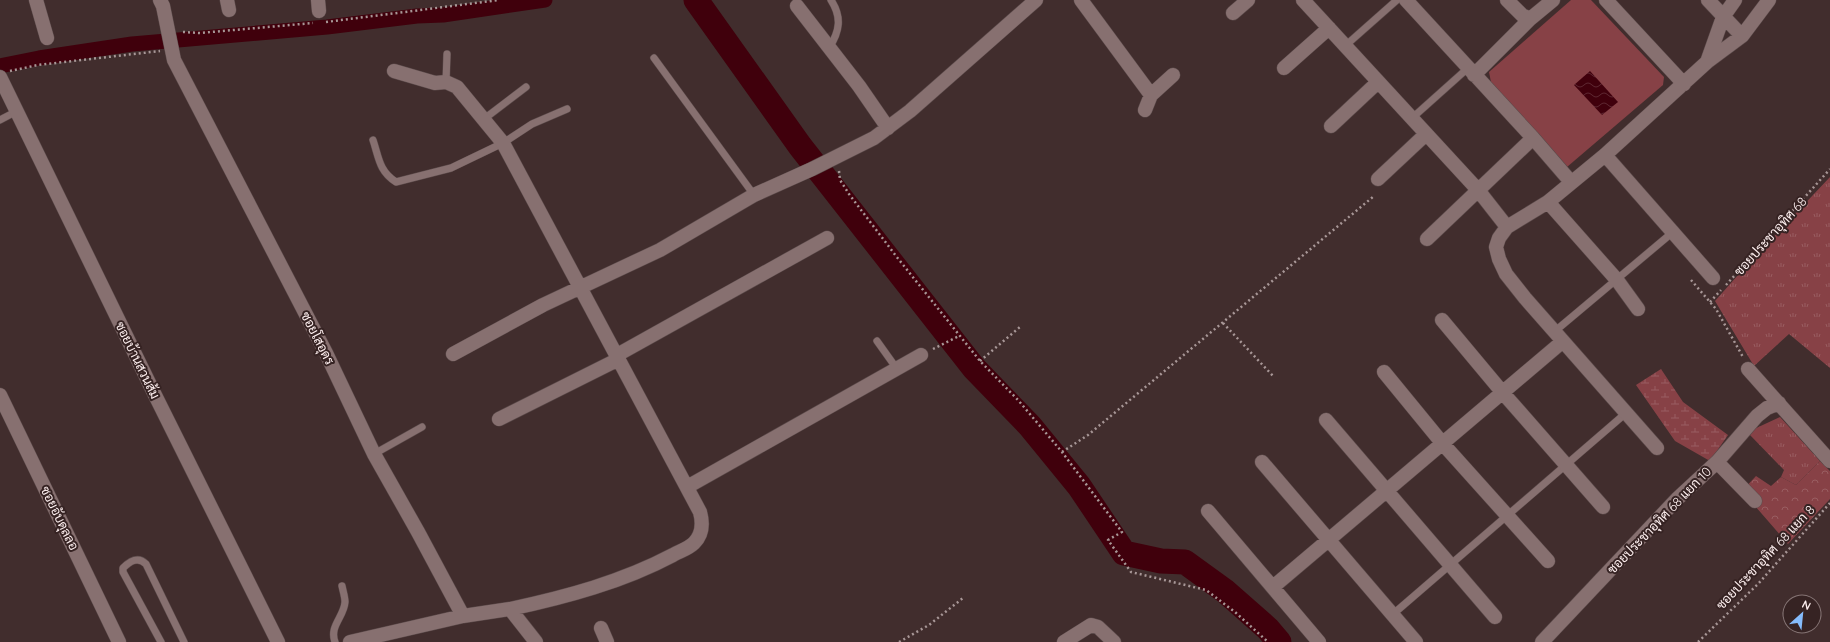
<svg xmlns="http://www.w3.org/2000/svg" width="1830" height="642" viewBox="0 0 1830 642" font-family="Quicksand,Sarabun,sans-serif">
<defs>
<pattern id="grass-tufts" width="24" height="20" patternUnits="userSpaceOnUse"><rect width="24" height="20" fill="#874146"/><path d="M3 7l-1-3M5 7V3M7 7l1-3M15 17l-1-3M17 17v-4M19 17l1-3" fill="none" stroke="#995d61"/></pattern>
<pattern id="forest-crowns" width="20" height="18" patternUnits="userSpaceOnUse"><rect width="20" height="18" fill="#874146"/><path d="M2 6a3 3 0 1 1 6 0M12 15a3 3 0 1 1 6 0" fill="none" stroke="#995d61"/></pattern>
<pattern id="wetland-marsh" width="20" height="14" patternUnits="userSpaceOnUse"><rect width="20" height="14" fill="#874146"/><path d="M1 5h8M5 5V1M11 12h8M15 12V8" fill="none" stroke="#995d61"/></pattern>
<pattern id="water-waves" width="16" height="10" patternUnits="userSpaceOnUse"><rect width="16" height="10" fill="#40000c"/><path d="M0 5q4-4 8 0t8 0" fill="none" stroke="#5d2630"/></pattern>
</defs>
<rect width="100%" height="100%" fill="#412d2d"/>
<path fill="url(#grass-tufts)" d="M1830 177V368L1789 334 1754 366 1715 301 1746 266Z
M1780 417 1820 461 1796 485 1781 477 1784 470 1749 434 1752 430Z"/>
<path fill="url(#forest-crowns)" d="M1820 461 1830 471V499L1788 544 1742 491 1756 476 1771 486 1781 477 1796 485Z"/>
<path fill="url(#wetland-marsh)" d="M1661 369 1683 402 1728 435 1710 461 1675 441 1636 385Z"/>
<path fill="#874146" d="M1571 0H1591L1664 77 1663 85 1567 167 1491 82 1489 72Z"/>
<path fill="url(#water-waves)" d="M1590 71 1618 102 1602 115 1574 85Z"/>
<g fill="none" stroke-linecap="round" stroke-linejoin="round">
<path stroke="#40000c" stroke-width="15" d="M696 0H698
M0 66 39 58 132 44 327 27 417 16 443 15 545 0"/>
<path stroke="#40000c" stroke-width="25" d="M696 0 800 146 974 368 1030 426 1079 486 1124 553 1161 561 1185 562 1225 591 1268 629 1279 642"/>
<g stroke="#5b4a4a" stroke-width="8">
<path id="service" d="M1345 46 1397 0
M829 48C840 31 842 17 831 0
M654 58 754 195
M446 82 447 54
M484 119 526 87
M1411 119 1468 68
M0 120 17 111
M373 140C379 158 379 171 396 182L451 168 503 143 532 124 567 109
M1554 332 1673 232
M877 341 897 369
M374 454 422 427
M1392 615 1626 413
M161 642 123 572V568C130 561 138 556 146 564L184 642
M335 642C329 626 344 617 345 602 345 597 343 591 342 586"/>
</g>
<g stroke="#5b4a4a" stroke-width="15">
<path id="minor" d="M36 0 47 38
M160 0 163 6 174 60 326 353 374 454 418 532 463 616
M227 0 229 10
M318 0 319 11
M1081 0 1151 95
M1303 0 1478 190 1507 227
M1406 0 1533 138 1571 182
M1507 0 1522 15 1530 19 1553 0
M1606 0 1684 84
M1708 0 1742 36
M797 6 859 86 888 128
M1233 13 1248 0
M1707 62 1723 17 1735 0
M1284 68 1329 28
M394 71 435 83 446 82 457 87 503 143 700 512C703 523 703 534 694 543 688 549 680 551 673 555 622 582 566 597 510 609
M1474 75 1530 19
M0 77 154 393 278 642
M1145 110 1151 95 1173 75
M1331 126 1378 82
M1605 155 1713 278
M1378 179 1425 135
M1548 202 1617 280 1638 309
M1427 239 1533 138
M1442 320 1503 393 1603 507
M453 354 543 305 660 250 754 195 812 169 874 138 910 111 1036 0
M617 355 827 238
M1748 369 1830 461
M1384 372 1443 444 1548 561
M0 395 119 642
M499 419 619 359
M1326 420 1495 617
M1657 448 1525 298 1506 274 1499 259 1496 247 1499 238 1507 227 1548 202 1605 155 1707 62 1742 36 1769 0
M1262 462 1416 642
M1717 462 1755 501
M687 487 921 355
M1208 511 1319 642
M1273 587 1562 342
M601 628 607 642
M350 642 463 616 510 609 536 642
M1064 642 1091 625 1098 627 1114 642
M1542 642 1677 499 1717 462 1757 416 1767 408 1779 403"/>
</g>
<path stroke="#a89797" stroke-width="2.5" stroke-dasharray="2 3" stroke-linecap="butt" d="M326 22 499 0
M183 32 200 33 313 23
M10 71 38 65 160 51
M839 171 840 180 849 194 896 256 980 361 1018 400 1062 452 1122 532 1108 540 1131 572 1206 590 1235 612 1268 642
M1691 280 1716 309 1743 357
M1726 285 1830 169
M1710 302 1721 290
M1223 323 1274 377
M933 349 959 336
M980 361 1020 327
M1062 452 1088 435 1374 196
M899 642 929 625 963 598
M1698 642 1758 584 1830 503"/>
<use href="#service" stroke="#877070" stroke-width="7"/>
<use href="#minor" stroke="#877070" stroke-width="14"/>
</g>
<g text-anchor="middle" stroke-width="4" stroke-linejoin="round" paint-order="stroke">
<g font-size="13" fill="#fef0f0" stroke="#362323">
<text transform="translate(1770 236) rotate(-48)" y="5">ซอยประชาอุทิศ 68</text>
<text transform="translate(318 338) rotate(63)" y="5">ซอยโสอุดร</text>
<text transform="translate(138 360) rotate(64)" y="5">ซอยบ้านสวนส้ม</text>
<text transform="translate(60 518) rotate(64)" y="5">ซอยอับดุลลอ</text>
<text transform="translate(1659 520) rotate(-46)" y="5">ซอยประชาอุทิศ 68 แยก 10</text>
<text transform="translate(1765 557) rotate(-47)" y="5">ซอยประชาอุทิศ 68 แยก 8</text>
</g>
</g>
<g transform="translate(1802 614) rotate(27)"><circle r="19" fill="#362323" stroke="#867575"/>
<path d="M0-3L7 15L0 10L-7 15Z" fill="#85bbfb"/>
<text y="-6" font-size="11" font-weight="bold" text-anchor="middle" fill="#fef0f0">N</text>
</g>
</svg>
